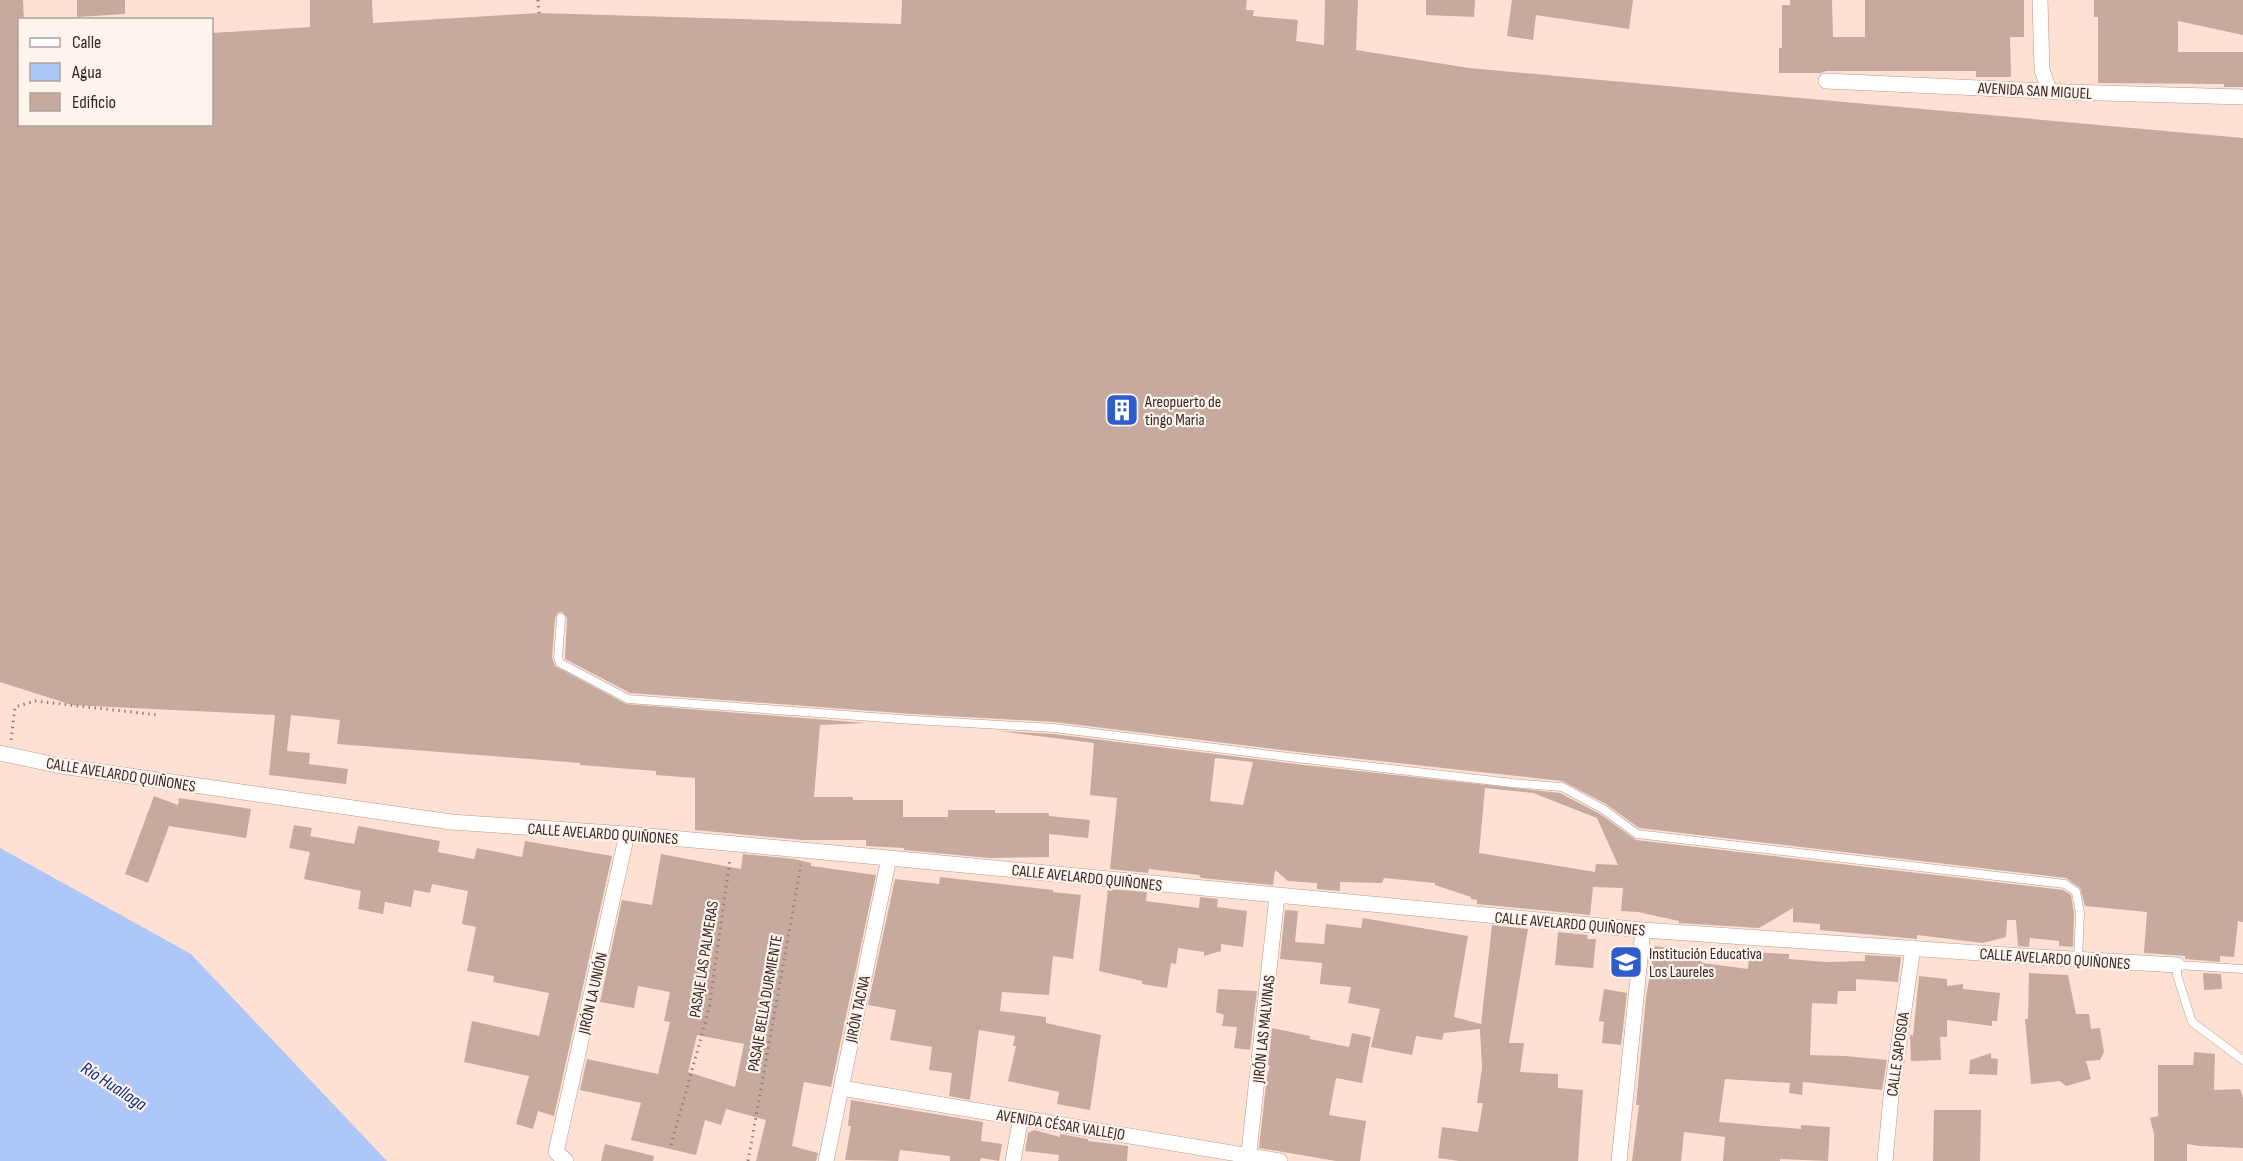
<svg xmlns="http://www.w3.org/2000/svg" width="2243" height="1161" viewBox="0 0 2243 1161" font-family="'Sofia Sans Condensed',sans-serif">
<rect width="100%" height="100%" fill="#ffe1d4"/>
<path fill="#aec7f9" d="M0 848 191 954 387 1161H0Z"/>
<path fill="#c6aa9e" fill-rule="evenodd" d="M0 0H23L24 20H20V124H212V33L310 27V0H372L373 23 539 13 901 24 902 0H1247L1246 10H1254L1253 16 1298 20 1296 41 1324 45 1325 0H1358L1356 50 1469 68 2243 138V922L2238 921 2234 957 2220 956V962L2185 959V956L2144 953 2147 912 2085 906 2080 888 2066 878 1639 828 1606 804 1562 781 1306 753 1055 722 913 714 630 693 565 659 567 618 562 612 558 613 555 618 552 658 555 666 626 704 866 723 820 725 814 797H853V800H903V817H948V810H995V813H1049V816L1090 820 1088 838 1049 834V857L989 858 904 850V848L866 846V840H803L695 830V778L656 775V771L580 765V763L337 744 340 720 291 715 287 751 310 753 309 764 348 769 346 784 269 775 275 715 72 705 0 682Z
M77 0H125V14L77 17Z
M1426 0H1475L1474 17 1426 15Z
M1512 0H1633L1629 29 1536 15 1533 40 1507 36Z
M1790 0H1832L1833 37H1865V0H2024V37H2010L2011 77H1976V71H1826L1821 73H1779V48H1782V5H1790Z
M2094 0H2243V35L2178 21V52H2243V87H2224V84L2098 83V17H2094Z
M998 731 1053 734 1304 765 1560 793 1600 814 1636 840 2063 890 2071 895 2074 913 2073 947 2059 946V941L2030 938 2029 947 2018 946 2016 920H2007L2006 937 1983 943 1917 935V939L1820 930V924L1793 922V908L1759 928 1679 923V921L1638 912 1621 911 1623 888 1593 887 1590 915 1477 904V900L1471 899V897L1435 885V883L1384 878 1382 883 1340 882V891L1317 889V883L1288 881 1275 870 1273 885 1201 878 1199 875 1149 869 1148 873 1110 869 1117 798 1090 795 1094 743ZM1215 758 1253 762 1243 805 1210 801ZM1485 788 1533 793 1597 818 1618 865 1596 864 1595 872 1479 853Z
M154 796 178 805 179 798 251 809 246 838 169 826 148 883 125 874Z
M294 825 312 828 310 836 354 844 358 826 440 841 438 852 474 859 477 848 522 857 525 841 612 856 554 1116 538 1111 533 1129 516 1124 529 1076 464 1062 472 1021 539 1036 549 993 493 982 494 976 467 971 476 927 462 924 468 891 432 884 430 893 414 890 411 907 385 902 383 914 358 909 361 891 304 879 310 852 289 848Z
M661 854 741 869 743 854 794 859 811 863V866L876 875 831 1087 804 1082 792 1146 818 1153 816 1161H756L766 1120 726 1109 721 1125 705 1120 696 1155 631 1140 641 1103 580 1090 587 1059 658 1074 670 1022 664 1021 670 992 638 986 634 1008 600 1002 622 900 652 905ZM697 1035 744 1044 735 1087 688 1072Z
M940 877 1053 890V892L1081 895 1073 959 1053 956 1049 995 1002 992 1000 1011 1046 1017V1023L1101 1035 1090 1110 1057 1104 1059 1092 1008 1081 1016 1046H1013L1015 1036 979 1030 970 1100 949 1096 952 1073 929 1070 932 1047 890 1040 896 1010 868 1005 895 879 939 884Z
M1108 889 1147 892 1146 901 1199 908 1200 897 1218 899 1217 907 1247 911 1243 947 1221 944V951L1204 956V952L1178 948 1176 964 1171 963 1167 988 1142 984V981L1099 971Z
M1285 910 1298 911 1295 942 1324 944 1326 924 1361 928 1363 918 1468 936 1454 1017 1481 1024 1492 925 1528 929 1509 1043H1524L1520 1072 1558 1074V1088L1583 1090 1578 1161H1459L1438 1158 1442 1127 1478 1132 1483 1103H1477L1482 1068 1480 1029 1444 1033 1442 1040 1416 1036 1412 1055 1371 1047 1380 1009 1348 1003 1351 987 1320 984 1322 963 1280 959Z
M1558 932 1588 935 1587 939H1596L1593 968 1555 965Z
M1655 946 1703 953 1702 963 1748 969 1749 952 1789 954V959L1826 962 1865 961V955L1901 957 1898 982 1856 979V991H1838L1837 1004 1812 1003 1810 1055 1845 1056 1887 1060 1882 1090 1803 1082 1802 1095 1789 1093 1790 1083 1725 1079 1719 1122 1801 1129V1125L1830 1127 1828 1161 1780 1159V1161H1723L1725 1137 1684 1132 1681 1161H1632L1639 1105H1636L1646 997Z
M2029 973 2068 975 2076 1014H2089L2091 1029 2100 1028 2104 1052 2100 1060 2086 1061 2091 1079 2066 1086 2060 1081 2031 1084 2025 1019H2028Z
M2203 973 2221 974 2222 989 2204 990Z
M1919 976 1947 979V986L1963 984V989L2000 993 1997 1021H1992V1026L1947 1020V1037H1940L1941 1060 1911 1061 1910 1034 1913 1036Z
M1218 989 1257 991 1250 1050 1234 1048 1237 1027 1222 1026 1224 1015 1216 1012Z
M1604 989 1627 993 1621 1045 1602 1043 1604 1022 1599 1021Z
M1272 1028 1310 1036V1039L1349 1047 1352 1033 1371 1037 1362 1083 1336 1078 1329 1115 1366 1121 1360 1161H1336L1259 1148 1267 1076 1270 1066 1268 1065Z
M2194 1052 2215 1054 2214 1090 2240 1089 2243 1098V1148L2200 1146 2187 1144V1161H2154V1134L2150 1118 2158 1116V1065H2193Z
M1991 1053V1058L1998 1059 1997 1075 1969 1074 1970 1060Z
M851 1100 983 1122 981 1141 1002 1144 999 1161 981 1158 980 1161H950V1156L900 1150 898 1161 845 1160 851 1126H848Z
M1934 1110H1981L1980 1161H1933Z
M1034 1130 1060 1137V1134L1088 1139V1141L1128 1146 1127 1161H1058L1059 1155 1025 1151 1028 1133Z
M605 1144 654 1156 653 1161H601Z"/>
<g fill="none" stroke-linecap="round" stroke-linejoin="round">
<g stroke="#b5998d" stroke-width="9">
<path id="lane" d="M561 618 558 658 560 663 628 699 913 720 1054 728 1305 759 1512 783 1562 787 1603 809 1637 834 2065 884 2076 892 2080 913 2078 960
M2243 969 2177 965V975L2192 1022 2243 1060"/>
</g>
<g stroke="#b5998d" stroke-width="16">
<path id="street" d="M2040 0 2042 70 2049 90
M1826 81 2066 92 2243 97
M0 753 61 766 451 822 627 834 889 858 1643 930 2038 957 2177 965
M841 1088 1280 1161
M566 1161 556 1152 627 834
M826 1161 889 858
M1013 1161 1021 1117
M1248 1161 1277 896
M1619 1161 1643 930
M1885 1161 1891 1097 1913 948"/>
</g>
<path stroke="#948077" stroke-width="3" stroke-dasharray="1.5 4.5" stroke-linecap="butt" d="M538 0 539 13
M11 740 15 707 35 701 158 715
M671 1145 709 1009 730 859
M748 1161 801 865"/>
<use href="#lane" stroke="#fff" stroke-width="8"/>
<use href="#street" stroke="#fff" stroke-width="15"/>
</g>
<defs>
<g id="building-square" transform="scale(1.725)"><rect x="-9" y="-9" width="18" height="18" rx="4" fill="#2e5ccb" stroke="#fff3ed"/><path d="M-4-6H4V6H1V3H-1V6H-4ZM-2.5-4.3h1.7v1.8h-1.7ZM.8-4.3h1.7v1.8H.8ZM-2.5-1h1.7V.8h-1.7ZM.8-1h1.7V.8H.8Z" fill="#fff"/></g>
<g id="school-square" transform="scale(1.725)"><rect x="-9" y="-9" width="18" height="18" rx="4" fill="#2e5ccb" stroke="#fff3ed"/><path d="M0-5L7-2L0 1L-7-2ZM-4 1L0 2.5L4 1V4Q0 6-4 4Z" fill="#fff"/></g>
</defs>
<g fill-rule="evenodd">
<use href="#building-square" x="1122" y="410"/>
<use href="#school-square" x="1626" y="962"/>
</g>
<g text-anchor="middle" stroke-width="4.5" stroke-linejoin="round" paint-order="stroke">
<g font-size="16" fill="#332823" stroke="#fff3ed">
<text transform="translate(2035 90) rotate(3)" y="6">AVENIDA SAN MIGUEL</text>
<text transform="translate(121 774) rotate(9)" y="6">CALLE AVELARDO QUIÑONES</text>
<text transform="translate(603 833) rotate(4)" y="6">CALLE AVELARDO QUIÑONES</text>
<text transform="translate(1087 877) rotate(6)" y="6">CALLE AVELARDO QUIÑONES</text>
<text transform="translate(1570 923) rotate(5)" y="6">CALLE AVELARDO QUIÑONES</text>
<text transform="translate(2055 958) rotate(4)" y="6">CALLE AVELARDO QUIÑONES</text>
<text transform="translate(703 959) rotate(-81)" y="6">PASAJE LAS PALMERAS</text>
<text transform="translate(592 993) rotate(-77)" y="6">JIRÓN LA UNIÓN</text>
<text transform="translate(764 1003) rotate(-80)" y="6">PASAJE BELLA DURMIENTE</text>
<text transform="translate(857 1009) rotate(-78)" y="6">JIRÓN TACNA</text>
<text transform="translate(1263 1029) rotate(-84)" y="6">JIRÓN LAS MALVINAS</text>
<text transform="translate(1897 1054) rotate(-82)" y="6">CALLE SAPOSOA</text>
<text transform="translate(1061 1124) rotate(9)" y="6">AVENIDA CÉSAR VALLEJO</text>
</g>
<g font-size="16" fill="#332823" stroke="#fff3ed" text-anchor="start">
<text x="1145" y="407">Areopuerto de<tspan x="1145" dy="18">tingo Maria</tspan></text>
<text x="1649" y="959">Institución Educativa<tspan x="1649" dy="18">Los Laureles</tspan></text>
</g>
<g font-size="18" font-style="italic" fill="#082884" stroke="#fff3ed">
<text transform="translate(114 1086) rotate(33)" y="6">Río Huallaga</text>
</g>
</g>
<rect x="18" y="18" width="195" height="108" fill="#fff3ed" stroke="#ada29c" stroke-width="1.5"/>
<rect x="30" y="38" width="30" height="9" fill="#ffffff" stroke="#ada29c" stroke-width="1.5"/>
<text x="72" y="48" font-size="18" fill="#332823">Calle</text>
<rect x="30" y="63" width="30" height="18" fill="#aec7f9" stroke="#ada29c" stroke-width="1.5"/>
<text x="72" y="78" font-size="18" fill="#332823">Agua</text>
<rect x="30" y="93" width="30" height="18" fill="#c6aa9e" stroke="#ada29c" stroke-width="1.5"/>
<text x="72" y="108" font-size="18" fill="#332823">Edificio</text>
</svg>
